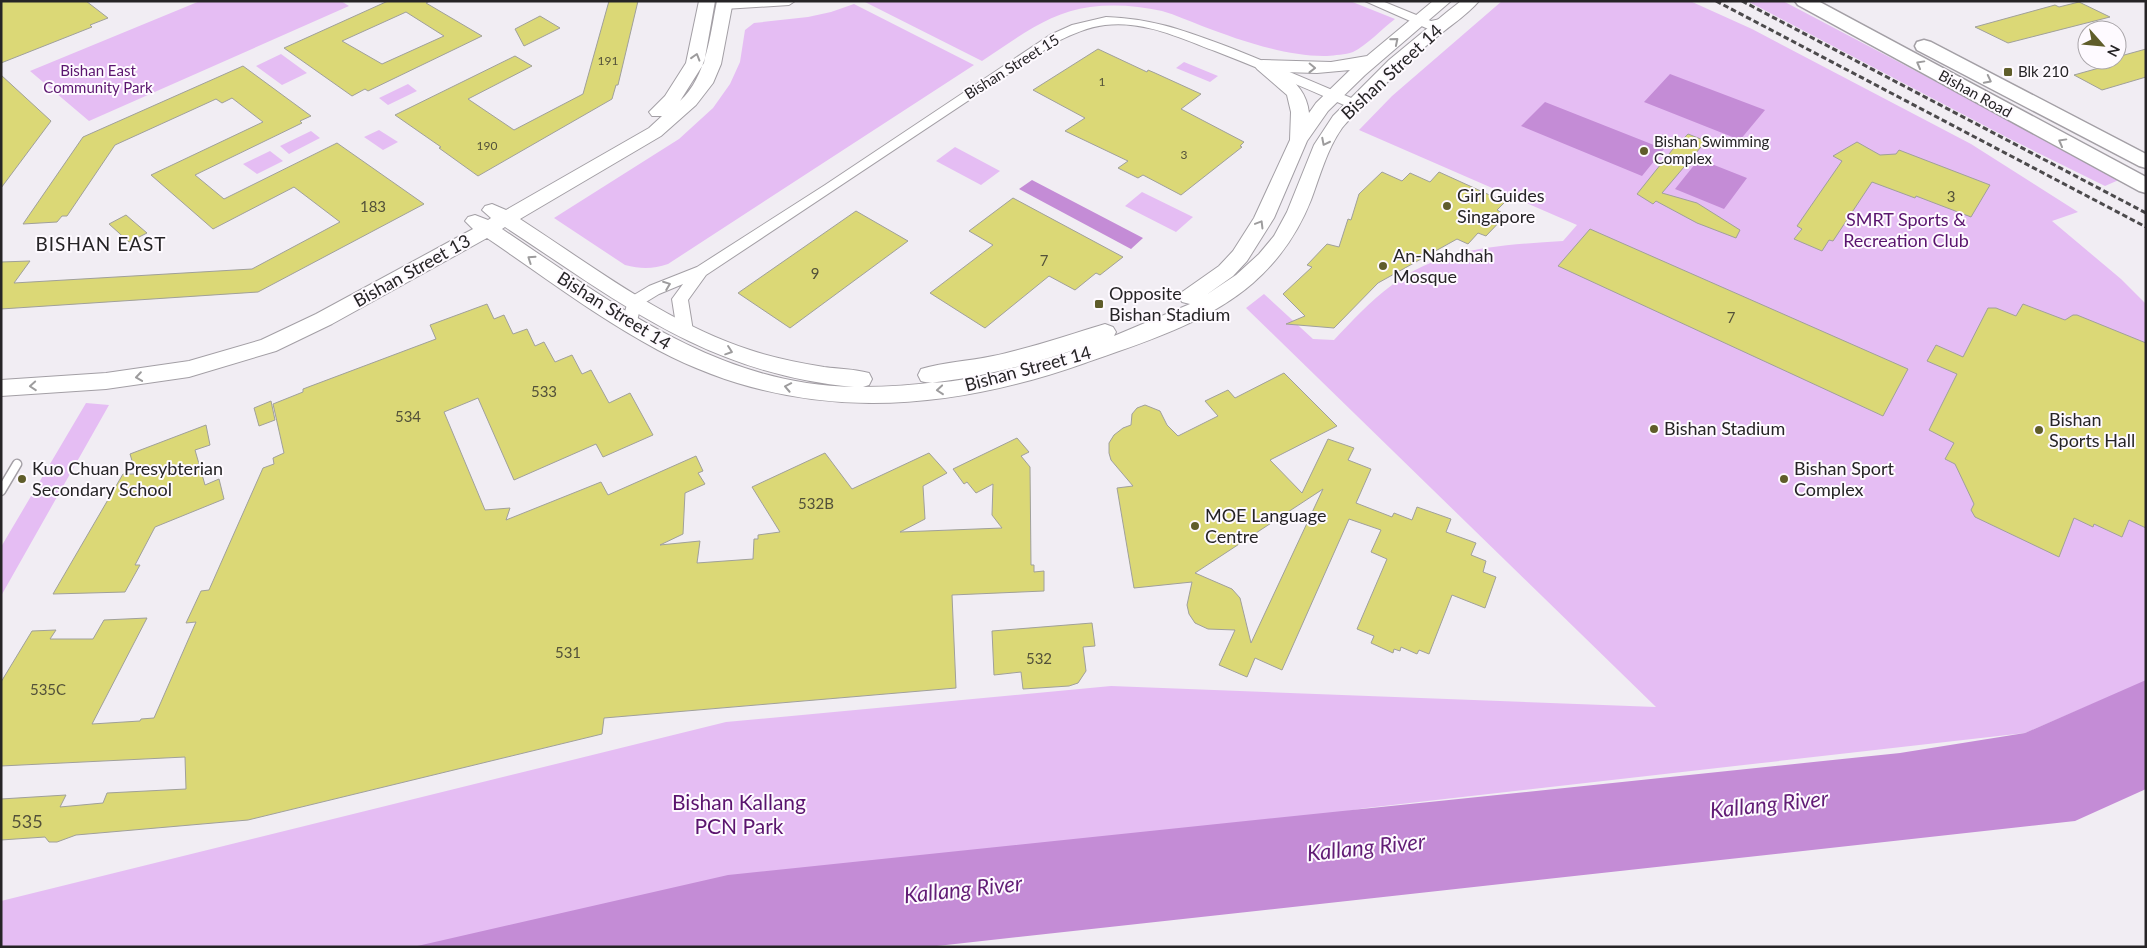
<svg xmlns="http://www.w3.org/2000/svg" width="2147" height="948" viewBox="0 0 2147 948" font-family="Lato,sans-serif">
<rect width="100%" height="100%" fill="#f1edf3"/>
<path fill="#e5bdf3" d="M200 1H341L349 6 89 121 30 71Z
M863 1H1350L1395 19C1383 28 1366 46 1353 52 1345 55 1335 55 1327 56 1287 57 1239 40 1202 26 1189 21 1176 15 1162 11 1139 6 1114 4 1090 7 1049 12 1016 39 982 61Z
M1502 1H1690L1752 29 1971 144 2078 212 2052 221 2121 279 2146 304V681L2025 733 1366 808 506 947H1V901L726 722 1111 686 1656 707 1246 308 1264 294 1313 339 1334 340C1352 321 1370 301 1392 285 1441 247 1504 245 1563 241L1577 225 1359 130 1392 96Z
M1747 1H1783L2121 179 2105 186 2008 138Z
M854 4 974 65 668 264C653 269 641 269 625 265L554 218 679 139 713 108 730 84 740 62 745 30 754 23 808 17 831 12Z
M281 54 307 73 282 85 256 66Z
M1184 62 1218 76 1210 82 1176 68Z
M408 84 417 91 388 105 379 98Z
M379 130 398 142 383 150 364 137Z
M311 131 320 138 289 154 280 146Z
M955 147 1000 171 981 185 936 161Z
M270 151 283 161 257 174 243 164Z
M1142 192 1193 217 1176 232 1125 206Z
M86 403 109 405 1 596V547Z"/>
<path fill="#c48cd6" d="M1670 74 1765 110 1740 140 1644 102Z
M1545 102 1664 149 1642 176 1521 126Z
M1699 159 1747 178 1724 209 1675 189Z
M1032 180 1143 238 1131 249 1019 189Z
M2146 680V789L2075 821 928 947H413L728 875 1900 753 2025 733Z"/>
<path fill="#dbd876" stroke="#a0a09a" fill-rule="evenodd" d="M1 1H86L108 18 90 25 92 27 1 63Z
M388 1H430L426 3 482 36 368 91 365 89 352 96 284 48ZM406 12 444 36 382 64 342 41Z
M609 1H638L618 85H616L612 99 478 176 439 148 441 147 395 115 515 56 532 66 468 99 514 130 583 94Z
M2079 2 2110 17 2008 43 1975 27 2055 5 2059 7Z
M540 16 560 28 524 46 515 29Z
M1098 49 1147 72 1148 70 1155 73 1201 94 1181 109 1244 142 1240 146 1242 147 1181 195 1143 175 1138 178 1118 168 1128 161 1065 131 1085 118 1033 90Z
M2146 49V77L2102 90 2074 75 2117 63V57Z
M243 66 311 116 300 121 302 123 195 175 224 199 337 143 424 204 258 292 1 309V262L30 261 14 283 252 269 340 222 294 187 213 229 151 175 263 122 232 98 222 103 216 99 115 145 67 216H62L57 222 23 224 83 137Z
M1 75 51 121 1 188Z
M1688 134 1706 141 1662 193 1697 203 1740 230 1736 238 1697 223 1656 201 1653 204 1637 194 1673 149Z
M1857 142 1880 155 1896 154 1899 150 1990 185 1971 217 1916 196 1915 198 1872 182 1833 241 1829 240 1822 251 1794 239 1802 229 1797 226 1842 161 1833 156Z
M1382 172 1402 181 1410 173 1430 182 1439 172 1505 202 1497 210 1506 215 1486 236 1478 233 1468 244 1457 239 1378 283 1334 328 1286 324 1305 316 1283 294 1312 267 1307 265 1327 244 1339 247 1348 219 1351 220 1359 194Z
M1013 198 1123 257 1100 275 1096 273 1075 290 1049 276 985 328 930 293 993 245 969 231Z
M856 211 908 241 790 328 738 293Z
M126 215 147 233 129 242 109 224Z
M1590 229 1908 369 1883 416 1558 266Z
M487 304 494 319 504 315 513 334 527 329 535 346 544 342 555 362 572 355 582 374 591 370 609 403 630 393 653 435 603 457 596 444 514 480 478 398 444 412 485 510 510 508 506 520 601 482 608 495 696 456 703 471 698 473 705 484 685 493 683 534 660 545 700 541 697 563 753 559 754 539H758V535L780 532 752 487 825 453 852 489 929 453 947 473 923 486 925 519 900 532 1002 528 992 515 993 484 976 493 967 482 964 484 953 469 1017 438 1029 452 1021 456 1030 467 1031 565H1034V572L1044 571V591L952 595 956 688 604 718 602 734 248 820 76 835 57 842H49L45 837 1 840V799L66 795 60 807 103 803 107 793 186 789 185 757 1 766V682L32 631 56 630 50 639H93L104 620 147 618 92 724 140 721 141 719 154 718 196 622 186 623 201 591 209 590 263 468 274 464 273 458 284 453 273 404 303 392V389L436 339 430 325Z
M2023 304 2065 320 2073 315H2077L2146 343V528L2129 520 2122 537 2094 524 2093 527 2074 518 2059 557 1975 517 1971 510 1974 504 1955 464 1945 459 1954 443 1929 430 1957 374 1927 361 1936 345 1963 357 1988 308H1996L2016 316Z
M1284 373 1337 426 1270 460 1302 493 1328 439 1354 448 1348 460 1371 469 1356 503 1392 517 1394 513 1412 520 1417 507 1451 519 1446 532 1476 543 1471 555 1486 561 1483 572 1496 577 1485 608 1452 595 1429 654 1419 650 1417 654 1401 647 1400 651 1394 649 1393 653 1371 643 1374 636 1357 629 1387 559 1371 552 1381 530 1349 519 1282 670 1255 658 1247 677 1219 665 1235 630 1208 629 1195 623 1189 614 1187 605 1192 582 1134 588 1117 488 1133 486 1111 460 1109 453V443L1114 435 1123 428 1131 425 1132 414 1137 408 1145 405 1160 411 1167 425 1178 436 1218 416 1205 401 1228 390 1235 398ZM1323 489 1251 643 1240 598 1232 589 1195 573Z
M271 401 275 420 259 426 254 408Z
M206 425 210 445 195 450 205 485 219 479 224 499 155 527 135 565H140L125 592 53 594 123 474H136L130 454Z
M1092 623 1095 646 1083 647 1086 671 1078 683 1069 686 1023 689 1021 672 994 675 992 631Z"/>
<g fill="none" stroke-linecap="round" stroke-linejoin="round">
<g stroke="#a39fa5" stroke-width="11">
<path id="lane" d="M1 491 17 464"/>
</g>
<g stroke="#a39fa5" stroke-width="2">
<path id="street" d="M727 1H795L789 5 724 9 718 5 720 2Z
M1365 1H1382L1431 21 1445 18 1451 22 1449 25 1430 29 1426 28Z
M1106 17C1156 19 1185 31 1231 48 1274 65 1317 84 1361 102L1363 105 1361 108H1351C1306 88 1261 69 1215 51 1180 38 1143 20 1105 25 1088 27 1073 34 1058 41L706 275 688 300 693 331 691 335 685 337 679 335 677 331 672 299 683 284 659 294 641 305 635 329 629 330 623 329 621 325 629 298 649 286 697 267 825 185 1050 35 1072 25Z"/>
</g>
<g stroke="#a39fa5" stroke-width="2">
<path id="secondary" d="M699 1H715L704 63 680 101C707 76 710 35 717 1H733L721 64 713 83 696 105 661 136 520 219C594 267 665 322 750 350 774 358 799 363 824 367 839 369 854 369 869 373L872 379 869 385 863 387C940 387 1015 371 1089 345 1056 356 951 390 921 381L918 375 921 369C944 362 970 361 993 356 1031 348 1068 335 1105 324L1113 327 1116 332 1114 336 1190 304 1182 302 1179 297 1182 292 1219 266 1233 251 1254 218 1290 140 1291 112 1287 95 1257 69 1254 65 1257 61 1263 60 1331 62 1367 56 1433 1H1451L1365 75 1328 111 1307 141 1274 218 1247 261 1233 276 1206 295 1236 275 1259 254 1274 236 1287 212 1314 145 1333 116 1389 60 1447 12 1461 1H1479C1467 15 1451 25 1438 36 1411 58 1387 82 1363 107 1356 114 1348 120 1342 128 1327 149 1320 176 1311 200 1298 233 1279 260 1253 283 1207 323 1142 343 1085 363 941 414 796 423 658 350 598 318 543 276 487 238L332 324 276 351 189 377 106 389 1 396V380L106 373 189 361 261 340 316 314 458 237 473 229 465 221 468 217 475 215 488 220 491 218 482 210 485 206 492 204 506 210 649 128 662 116H652L649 112 665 96 686 63ZM1350 70 1316 103 1309 113C1307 94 1297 83 1282 72L1317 73ZM505 227C622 304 709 374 854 387 717 385 611 302 502 229Z"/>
</g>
<g stroke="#a39fa5" stroke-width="3">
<path id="primary" d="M1795 1H1818L2146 177V193L2139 191 1798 5Z
M1924 40 1931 42 2146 154V168L2139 166 1917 50 1915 46 1917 42Z"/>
</g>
<use href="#lane" stroke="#fff" stroke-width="8"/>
<use href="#street" fill="#fff" fill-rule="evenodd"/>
<use href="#secondary" fill="#fff" fill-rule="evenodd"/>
<use href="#primary" fill="#fff" fill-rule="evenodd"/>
<path stroke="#4c4a4c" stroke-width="3" stroke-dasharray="5.5 3" stroke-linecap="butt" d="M1716 1 2146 227
M1742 1 2146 213"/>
</g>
<defs><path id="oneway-chevron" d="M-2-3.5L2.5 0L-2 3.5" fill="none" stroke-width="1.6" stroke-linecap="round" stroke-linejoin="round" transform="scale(1.25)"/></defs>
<g stroke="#9d9c9d">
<use href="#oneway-chevron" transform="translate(1395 41) rotate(-40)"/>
<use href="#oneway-chevron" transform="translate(696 57) rotate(-73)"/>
<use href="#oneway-chevron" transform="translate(1920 64) rotate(-151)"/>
<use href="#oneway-chevron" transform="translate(1312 68) rotate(1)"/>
<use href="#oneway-chevron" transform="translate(1988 80) rotate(27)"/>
<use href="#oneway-chevron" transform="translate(1325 142) rotate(117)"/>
<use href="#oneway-chevron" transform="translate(2062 142) rotate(-151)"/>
<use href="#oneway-chevron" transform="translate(1260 224) rotate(-59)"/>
<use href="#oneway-chevron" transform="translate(531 259) rotate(-146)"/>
<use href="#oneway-chevron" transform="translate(667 285) rotate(-21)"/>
<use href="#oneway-chevron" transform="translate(729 351) rotate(19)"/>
<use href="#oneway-chevron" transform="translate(139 377) rotate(172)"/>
<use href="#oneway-chevron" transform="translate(33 386) rotate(176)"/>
<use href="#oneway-chevron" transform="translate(788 387) rotate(-169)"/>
<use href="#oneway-chevron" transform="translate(940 390) rotate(175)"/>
</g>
<g fill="#5f5d2a" stroke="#fefaff" stroke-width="2">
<rect x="2003" y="67" width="10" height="10" rx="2.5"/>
<circle cx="1644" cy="151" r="5"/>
<circle cx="1447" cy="206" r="5"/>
<circle cx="1383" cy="266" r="5"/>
<rect x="1094" y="299" width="10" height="10" rx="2.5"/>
<circle cx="1654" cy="429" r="5"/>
<circle cx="2039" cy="430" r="5"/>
<circle cx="22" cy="479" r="5"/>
<circle cx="1784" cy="479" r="5"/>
<circle cx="1195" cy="526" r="5"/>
</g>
<g text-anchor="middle" stroke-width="4" stroke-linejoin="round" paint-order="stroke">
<g font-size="12" fill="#53513a">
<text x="608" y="65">191</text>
<text x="1102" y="86">1</text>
<text x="487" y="150">190</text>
<text x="1184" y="159">3</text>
</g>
<g font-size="15" fill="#262426" stroke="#fefaff">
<text transform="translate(1012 67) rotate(-32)" y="5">Bishan Street 15</text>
<text transform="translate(1975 94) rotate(29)" y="5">Bishan Road</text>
</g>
<g font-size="15" fill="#5a146e" stroke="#fefaff">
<text x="98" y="76">Bishan East<tspan x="98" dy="17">Community Park</tspan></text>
</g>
<g font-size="15" fill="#262426" stroke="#fefaff" text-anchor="start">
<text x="2018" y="77">Blk 210</text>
<text x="1654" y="147">Bishan Swimming<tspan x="1654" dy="17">Complex</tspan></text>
</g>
<g font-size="15" fill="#53513a">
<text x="1951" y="202">3</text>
<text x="373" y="212">183</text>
<text x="1044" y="266">7</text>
<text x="815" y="279">9</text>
<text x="1731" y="323">7</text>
<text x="544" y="397">533</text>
<text x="408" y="422">534</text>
<text x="816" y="509">532B</text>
<text x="568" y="658">531</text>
<text x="1039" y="664">532</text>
<text x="48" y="695">535C</text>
</g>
<g font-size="18" fill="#262426" stroke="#fefaff">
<text transform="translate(1392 72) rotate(-43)" y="6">Bishan Street 14</text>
<text transform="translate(412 271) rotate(-29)" y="6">Bishan Street 13</text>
<text transform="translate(614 311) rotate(32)" y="6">Bishan Street 14</text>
<text transform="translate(1028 369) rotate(-15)" y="6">Bishan Street 14</text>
</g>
<g font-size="18" fill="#262426" stroke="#fefaff" text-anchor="start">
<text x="1457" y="202">Girl Guides<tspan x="1457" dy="21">Singapore</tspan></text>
<text x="1393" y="262">An-Nahdhah<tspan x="1393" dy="21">Mosque</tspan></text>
<text x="1109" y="300">Opposite<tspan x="1109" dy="21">Bishan Stadium</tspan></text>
<text x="2049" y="426">Bishan<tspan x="2049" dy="21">Sports Hall</tspan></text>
<text x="1664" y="435">Bishan Stadium</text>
<text x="32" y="475">Kuo Chuan Presybterian<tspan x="32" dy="21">Secondary School</tspan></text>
<text x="1794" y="475">Bishan Sport<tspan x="1794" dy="21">Complex</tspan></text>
<text x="1205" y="522">MOE Language<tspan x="1205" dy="21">Centre</tspan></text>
</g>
<g font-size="18" fill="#5a146e" stroke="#fefaff">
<text x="1906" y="226">SMRT Sports &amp;<tspan x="1906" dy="21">Recreation Club</tspan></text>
</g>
<g font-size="18" fill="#53513a">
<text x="27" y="828">535</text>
</g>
<g font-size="19" letter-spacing="1" fill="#262426" stroke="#fefaff">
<text x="101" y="251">BISHAN EAST</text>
</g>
<g font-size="21" fill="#5a146e" stroke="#fefaff">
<text x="739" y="810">Bishan Kallang<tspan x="739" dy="24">PCN Park</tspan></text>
</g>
<g font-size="22" font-style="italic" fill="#621d76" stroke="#fefaff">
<text transform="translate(1769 804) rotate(-6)" y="8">Kallang River</text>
<text transform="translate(1366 847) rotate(-6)" y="8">Kallang River</text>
<text transform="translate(963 889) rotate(-6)" y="8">Kallang River</text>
</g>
</g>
<rect width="2147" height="948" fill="none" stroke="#262426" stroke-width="5"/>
<g transform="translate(2102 45) rotate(117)"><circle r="24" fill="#fefaff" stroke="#a8a4a8"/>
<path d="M0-4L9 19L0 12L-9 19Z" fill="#5f5d2a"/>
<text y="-8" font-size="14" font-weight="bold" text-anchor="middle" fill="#262426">N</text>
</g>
</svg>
